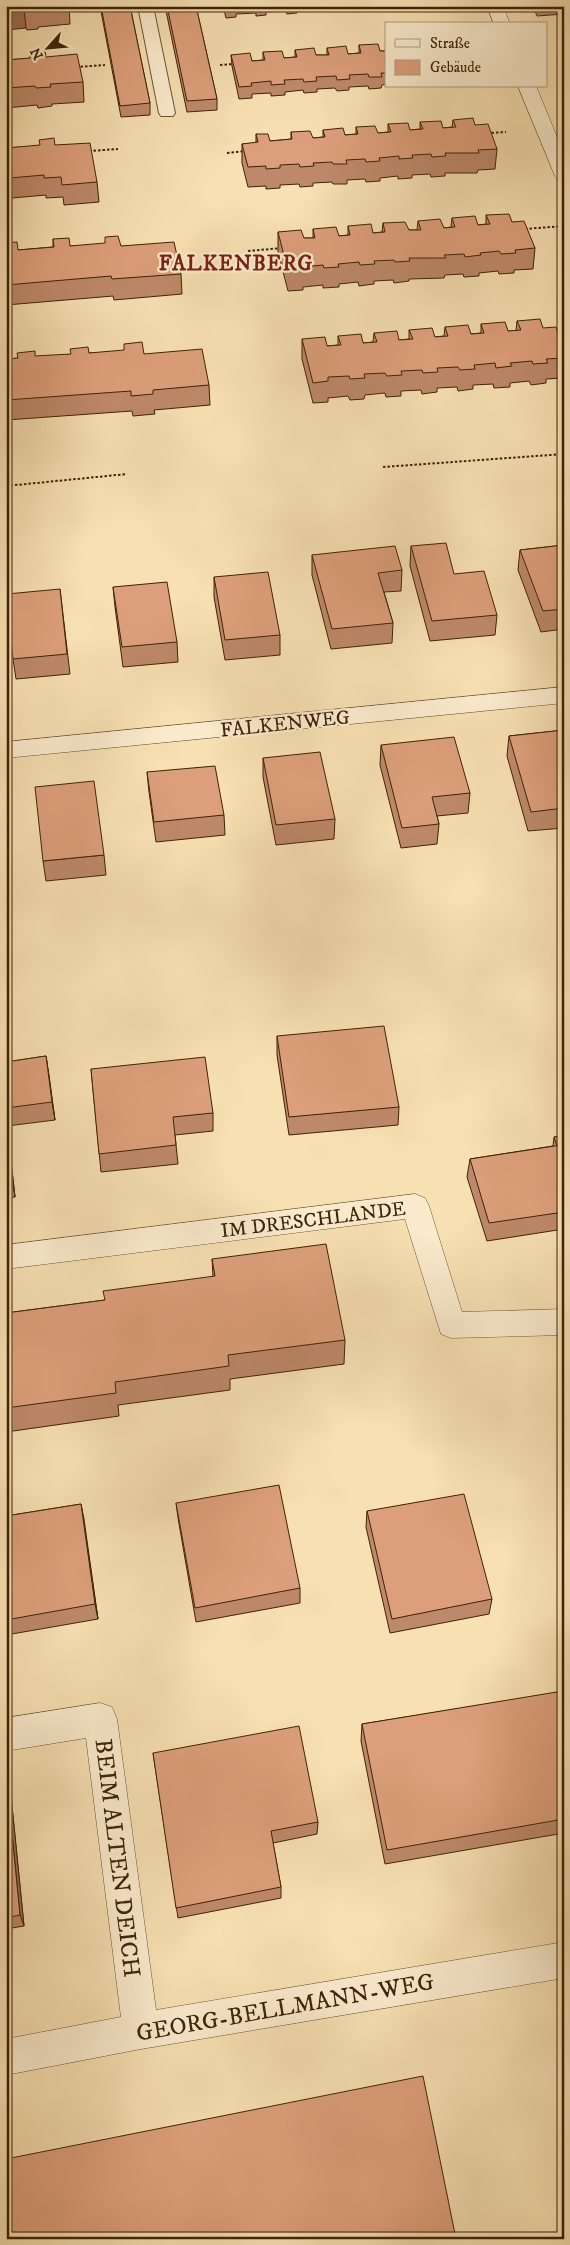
<svg xmlns="http://www.w3.org/2000/svg" width="570" height="2245" viewBox="0 0 570 2245" font-family="'IM FELL DW Pica',serif">
<rect width="100%" height="100%" fill="#f7e0b2"/>
<filter id="stains"><feTurbulence type="fractalNoise" baseFrequency=".004" numOctaves="4"/><feColorMatrix values="0 0 0 0 .2 0 0 0 0 .09 0 0 0 0 .02 0 0 0 .5 -.17"/></filter>
<radialGradient id="worn" r=".72"><stop offset=".6" stop-color="#630" stop-opacity="0"/><stop offset="1" stop-color="#630" stop-opacity=".3"/></radialGradient>
<g fill="none" stroke-linecap="round" stroke-linejoin="round">
<g stroke="#6c5232" stroke-width="2">
<path id="service" d="M138 6H153L175 113 173 116H161L159 113Z"/>
</g>
<g stroke="#6c5232" stroke-width="1">
<path id="minor" d="M487 6H503L510 24H494Z
M518 86H536L564 154V181L558 180 555 176Z
M564 687V703L6 758V742Z
M415 1194 425 1198 429 1206 462 1312 564 1309V1335L451 1338 441 1334 405 1219 6 1269V1245Z
M100 1703 112 1707 117 1719 156 2010 564 1942V1978L141 2049 6 2075V2039L121 2017 86 1738 6 1751V1718Z"/>
</g>
<path stroke="#3e2208" stroke-width="2" stroke-dasharray="2.5 2" stroke-linecap="butt" d="M220 65 234 64
M76 67 105 65
M487 133 506 132
M89 151 118 149
M227 153 246 151
M525 229 564 226
M248 251 282 248
M557 336 564 335
M383 467 564 454
M6 486 127 474"/>
<use href="#service" fill="#faebcd" fill-rule="evenodd"/>
<use href="#minor" fill="#faebcd" fill-rule="evenodd"/>
</g>
<path fill="#be896a" stroke="#3e2208" d="M6 6H69L70 24 38 27V29L27 30 26 28Z
M100 6H130L150 103V115L121 117Z
M165 6H196L217 99V110L187 112Z
M223 6H359H358V9L348 10 347 7 327 8V11L297 10V13L287 14 286 11 266 12V15L256 16V13L236 14V17L226 18Z
M377 6H388V7L378 8Z
M533 6H564V14L537 16Z
M560 38H564V71L558 58Z
M359 45 380 51H386V84L382 85 381 88 369 89 368 86 349 87V90L337 91 335 88 317 89V92L304 93 303 90 285 92V95L271 96V93L252 94V98L239 99 232 66 231 55 252 61 263 60V52L284 58 295 57V50L316 55H327V48L348 54 359 53Z
M46 57 83 82 84 102 52 104V106L38 108 37 105 6 108V60Z
M453 120 475 125 497 149 495 169 478 170 477 173H445V176L431 177 430 174 412 175V178L398 179V176L380 178V181L366 182 365 179 347 180V184H333L332 182 313 183V186L300 187 299 184 280 185V188L266 189V186L248 187 242 163V144L256 143V134L270 141 291 139V132L313 138 323 137V130L345 135 356 134V127L378 133 388 132V124L410 130 420 129V122L443 128 452 127Z
M55 145 97 182 99 202 64 205 63 197 46 198V195L12 198V201H6V148Z
M486 215 512 222 535 248 533 269 514 270V273L499 274 498 271 479 273V276L464 277 463 274 445 275 444 278 409 279V281L394 283 393 280 374 281V284L359 286 358 282 339 284V287L323 288V285L303 287V290L288 291 278 252V232L304 238H313V229L339 236 348 235V226L373 233 382 232 383 223 409 230H417L418 221 444 228 451 227 452 218 478 225 486 224Z
M53 239 70 246H121L181 274 182 294 114 300 113 296 6 305V243L18 250 53 247Z
M517 321 543 328 564 348V378L546 379V383L531 385 529 381 510 383V387L494 388 493 384 473 385V389L458 391 457 387 437 388V392L422 394 421 390 401 391V396L386 397 385 393 365 395 364 399 350 400 348 396 328 398V402L313 403 302 359V339L327 346 338 345V336L363 343 373 342 374 333 399 340 409 339V330L435 337 444 336 445 327 471 334 481 333V324L508 331H516Z
M89 353 144 354 209 385 210 405 154 410 155 414 133 416 132 411 6 420V359Z
M564 545V629L541 632 518 570 520 550Z
M411 546 454 574 497 615 495 635 430 641 410 566Z
M312 555 402 570 401 591 384 592 393 623 392 643 331 649 312 575Z
M214 577 280 635V655L225 660 214 597Z
M113 587 177 642 178 662 123 667 115 607Z
M60 589 70 674 16 679 13 659Z
M564 730V828L528 831 507 756 509 736Z
M381 745 470 793 468 813 437 816 439 824 437 844 401 848 380 765Z
M263 758 335 819 334 839 276 845 263 777Z
M147 772 224 815 225 835 156 842 149 792Z
M104 855 106 875 46 881 43 861Z
M277 1036 399 1107 398 1125 289 1135 277 1055Z
M46 1056 55 1120 7 1126 15 1197 6 1199V1062Z
M91 1069 213 1113V1131L175 1135 178 1164 101 1172Z
M564 1136V1229L487 1241 467 1177 470 1159 553 1146 554 1137Z
M212 1259 345 1340 344 1364 230 1379V1390L118 1405 119 1416 6 1432V1313L105 1300 213 1277Z
M176 1503 300 1588V1603L196 1622 178 1518Z
M81 1504 98 1619 6 1635V1516Z
M367 1511 492 1599 489 1614 390 1633 366 1527Z
M564 1692V1833L385 1864 361 1741 362 1724Z
M153 1753 318 1822 317 1834 273 1843 281 1887V1898L178 1918Z
M6 1783 11 1796 24 1926 6 1929Z"/>
<path fill="#9b6f56" stroke="#3e2208" d="M24 8 26 28 6 30V10Z
M46 1056 49 1075 55 1120 52 1102Z
M6 1124 7 1126 15 1197 12 1179 6 1133Z
M81 1504 84 1519 98 1619 95 1604Z
M7 1783 11 1796 24 1926 20 1915Z"/>
<path fill="#dd9f7b" stroke="#3e2208" d="M6 6H49L36 7V10H25L24 8 6 10Z
M101 6H130L150 103 120 106Z
M167 6H196L217 99 187 101Z
M560 38H564V47Z
M378 44 380 51H386V73H381L382 77H369L368 74 349 75 350 79 337 80 336 76 316 77 317 81 304 82 303 79 284 80 285 84 271 85V81L251 83 252 86 239 87 231 55 250 53 252 61 265 60 263 52 282 51 284 58 297 57 295 50 314 48 316 55H329L327 48 346 46 348 54 361 53 359 45Z
M45 51 46 57 77 54 83 82 50 84 51 87 36 88 35 86 6 88V60L30 58V52Z
M473 118 475 125 488 124 497 149 478 150 479 153H445L446 156 432 157 431 154 412 155 413 158 399 159V156L379 158 380 161 366 162 365 159 346 160 347 164H333L332 162 313 163 314 166 300 167 299 164 280 165V168L266 169V166L248 167 242 144 258 142 256 134H268L270 141 292 139 291 132 310 131 313 138 325 137 323 130 343 128 345 135 358 134 356 127 375 126 378 133 391 132 388 124 408 123 410 130 423 129 420 122 441 121 443 128 456 127 453 120Z
M54 138 55 145 90 143 97 182 62 185 61 177 44 178V175L10 178V181H6V148L40 145 39 140Z
M509 214 512 222 524 221 535 248 515 250 516 253 501 254 499 251 480 253 481 255 465 257 464 254 444 255 446 258H409L410 261 395 262 394 260 374 261 375 264 360 265 359 262 338 264 339 267 324 268 323 265 302 267 304 270 288 271 278 232 301 230 304 238H315L313 229 336 227 339 236 350 235 348 226 371 224 373 233 385 232 383 223 405 222 409 230H421L418 221 440 219 444 228 455 227 452 218 475 216 478 225 490 224 486 215Z
M118 236 121 246 174 242 181 274 112 279 111 276 6 285V243L17 242 18 250 54 247 53 239 69 238 70 246 105 243V237Z
M540 319 543 328 556 327 564 348V358L546 359 548 363 533 364 532 361 510 363 512 366 496 368 495 363 474 365 475 369 460 370 458 367 437 368 438 372 423 373 422 370 401 371 402 375 387 376 385 373 364 374 365 378 350 379 349 376 328 377V381L313 383 302 339 325 337 327 346 341 345 338 336 361 334 363 343 377 342 374 333 397 331 399 340 413 339 409 330 432 328 435 337 448 336 445 327 468 325 471 334 484 333 481 324 505 322 508 331 521 330 517 321Z
M142 342 144 354 202 349 209 385 153 390V394L131 396V391L6 400V359L18 358 17 353 35 351V356L71 354 70 349 88 347 89 353 124 350V344Z
M446 543 454 574 484 571 497 615 432 621 411 546Z
M564 545V609L543 611 520 550Z
M395 546 402 570 378 573 393 623 332 629 312 555Z
M268 572 280 635 225 640 214 577Z
M167 582 177 642 122 647 113 587Z
M60 589 67 654 13 659 7 594Z
M564 730V808L531 812 509 736Z
M454 737 470 793 432 797 439 824 402 828 381 745Z
M320 752 335 819 276 825 263 758Z
M215 766 224 815 154 822 147 772Z
M94 781 104 855 43 861 35 787Z
M384 1026 399 1107 289 1117 277 1036Z
M46 1056 52 1102 6 1108V1062Z
M205 1057 213 1113 173 1117 176 1145 99 1154 91 1069Z
M6 1133 12 1179 6 1180Z
M564 1136V1153L561 1145 557 1146 554 1137Z
M561 1145 564 1153V1212L489 1223 470 1159Z
M326 1244 345 1340 228 1355 229 1366 115 1382 116 1393 6 1408V1313L105 1300 103 1291 215 1276 212 1259Z
M279 1485 300 1588 195 1608 176 1503Z
M464 1494 492 1599 392 1619 367 1511Z
M81 1504 95 1604 6 1620V1516Z
M563 1691 564 1819 387 1850 362 1724Z
M299 1726 318 1822 271 1831 281 1887 176 1908 153 1753Z
M6 1783H7L20 1915 6 1918Z
M423 2076 456 2239H6V2159Z"/>
<g text-anchor="middle" stroke-width="4.5" stroke-linejoin="round" paint-order="stroke">
<g font-size="20" fill="#3e2208" stroke="#faebcd">
<text transform="translate(285 723) rotate(-6)" y="7">FALKENWEG</text>
<text transform="translate(313 1219) rotate(-7)" y="7">IM DRESCHLANDE</text>
</g>
<g font-size="21" font-weight="bold" letter-spacing="1" fill="#7a1f14" stroke="#faebcd">
<text x="236" y="270">FALKENBERG</text>
</g>
<g font-size="24" fill="#3e2208" stroke="#faebcd">
<text transform="translate(118 1858) rotate(83)" y="8">BEIM ALTEN DEICH</text>
<text transform="translate(285 2007) rotate(-10)" y="8">GEORG-BELLMANN-WEG</text>
</g>
</g>
<rect width="570" height="2245" fill="none" stroke="#f7e0b2" stroke-width="25"/>
<rect x="8" y="8" width="555" height="2230" fill="none" stroke="#3e2208" stroke-width="2.5"/>
<rect x="12" y="12" width="545" height="2220" fill="none" stroke="#3e2208"/>
<rect x="385" y="22" width="162" height="65" fill="#faebcd" stroke="#af9b7e"/>
<rect x="395" y="39" width="25" height="8" fill="#faebcd" stroke="#af9b7e"/>
<text x="430" y="48" font-size="15" fill="#3e2208">Straße</text>
<rect x="395" y="60" width="25" height="15" fill="#dd9f7b" stroke="#af9b7e"/>
<text x="430" y="72" font-size="15" fill="#3e2208">Gebäude</text>
<g transform="translate(48 48) rotate(243)" stroke="#faebcd" stroke-width="4" paint-order="stroke">
<path d="M0-4L9 19L0 12L-9 19Z" fill="#3e2208"/>
<text y="-8" font-size="14" font-weight="bold" text-anchor="middle" fill="#3e2208">N</text>
</g>
<rect width="100%" height="100%" filter="url(#stains)"/>
<rect width="100%" height="100%" fill="url(#worn)"/>
</svg>
